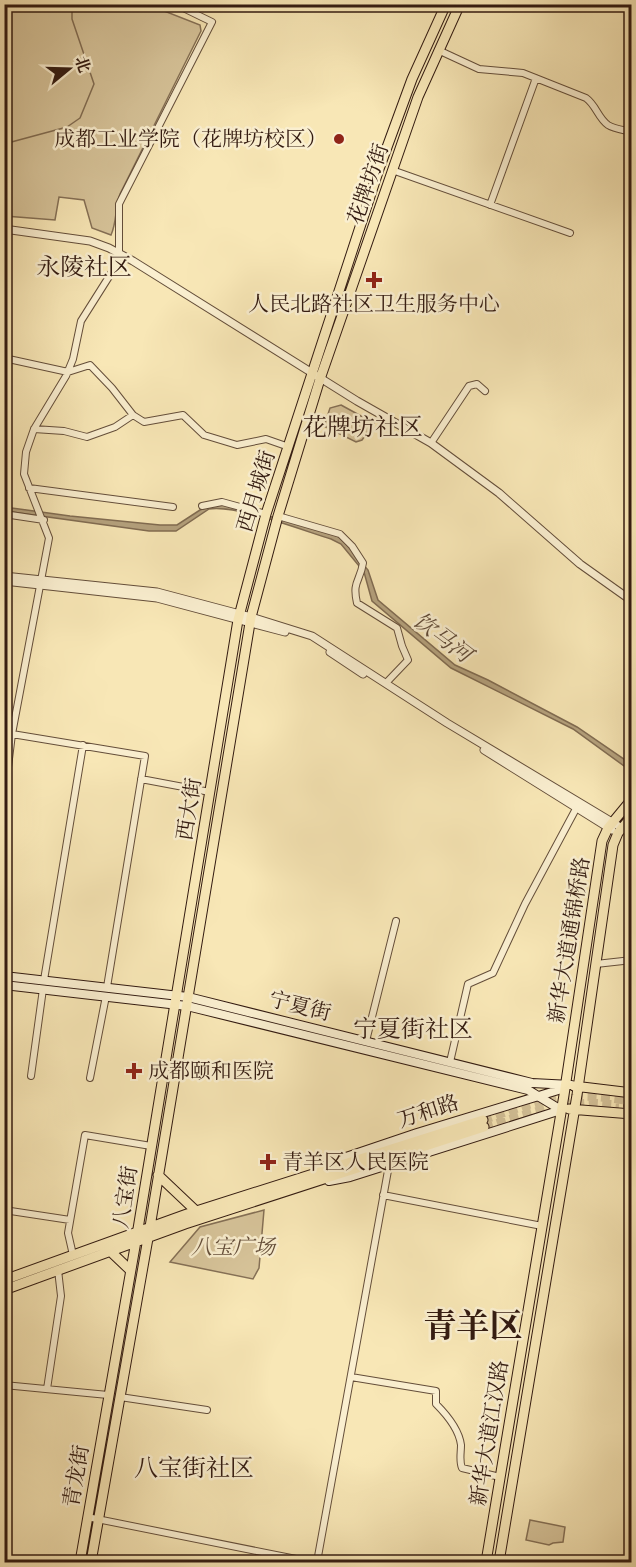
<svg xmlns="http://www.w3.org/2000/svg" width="636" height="1567" viewBox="0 0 636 1567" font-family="'IM FELL English','Noto Serif SC',serif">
<rect width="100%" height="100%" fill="#f8e7b6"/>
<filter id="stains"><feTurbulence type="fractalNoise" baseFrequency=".00333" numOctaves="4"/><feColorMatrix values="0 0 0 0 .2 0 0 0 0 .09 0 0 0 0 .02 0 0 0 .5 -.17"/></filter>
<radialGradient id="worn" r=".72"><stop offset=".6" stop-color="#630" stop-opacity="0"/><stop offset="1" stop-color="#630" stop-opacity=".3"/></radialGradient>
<path fill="#d7c49a" stroke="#857056" stroke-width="1.5" d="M5 4 149 5 200 25 201 31 120 194C115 207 117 222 111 235L92 228 84 200 59 197 55 220 5 216Z
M341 405 374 423 362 440 356 442 324 426 330 408Z
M264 1210 259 1268 253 1279 170 1262 200 1227Z
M530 1520 565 1527 563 1542 553 1543 549 1545 526 1540Z"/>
<path fill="#b5a27e" stroke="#816c52" stroke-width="1.5" d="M219 503 325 531 341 538 368 570 378 600 455 665 488 680 577 727 631 764V771L573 729 451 668 372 601 364 572 341 544 331 539C304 531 235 504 209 509L176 531H149L5 511V507L70 516 160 525H177L200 510Z"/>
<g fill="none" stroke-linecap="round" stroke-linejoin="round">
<path stroke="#816c52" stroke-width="1.5" d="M4 144 67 127 80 118 94 84 72 19V4
M628 761 632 749"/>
<path stroke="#d1be95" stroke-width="9" stroke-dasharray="9 4.5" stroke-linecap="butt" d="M483 1120C507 1112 531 1102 556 1098 581 1094 606 1097 632 1101
M484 1127 559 1105 593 1103 619 1105"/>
<g stroke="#644e3a" stroke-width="8">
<path id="minor" d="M438 50 479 69 523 73 586 98C596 105 598 118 608 125 614 129 624 130 632 132
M392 170 570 233
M490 205 536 78
M4 358 68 372 90 365 112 388 133 415
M34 429 64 431 87 437 115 427 133 415 144 422 183 415 204 435 237 445 266 439 289 447
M431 443 469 386 477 384 485 391
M29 488 173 507
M202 506 222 502 266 514
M4 514 44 520
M278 516 340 534 352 546 363 563C360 582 352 581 357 603L397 628 402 646 408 660 386 683
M12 734 145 756 107 987
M141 779 210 792
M4 800 12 734 49 538 24 474 26 452 34 429 66 376 73 359 81 321 117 264 119 255V204L212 22 175 4
M596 964 632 960
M44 980 83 745
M366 1041 396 921
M450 1062 468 984 493 973 525 904 578 805
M31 1076 43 989
M90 1078 106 996
M383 1195 542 1226
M4 1210 70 1220
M73 1255 68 1233 85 1135 151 1146
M351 1377 436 1391V1404C447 1415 459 1429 461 1445 461 1453 459 1461 462 1468L500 1477
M4 1385 108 1395
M47 1389 61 1296 58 1270
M120 1397 207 1410
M87 1517 311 1562
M317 1562 389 1165"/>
</g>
<g stroke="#644e3a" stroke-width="9">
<path id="tertiary" d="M4 229 90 241 109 248 133 261 357 401 431 443 499 493 580 564 632 601
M4 576 157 592 251 617 312 636 447 723 622 828
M4 581 157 598 285 632
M330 652 363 674
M484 750 612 830"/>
</g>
<g stroke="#331b11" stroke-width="10">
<path id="secondary" d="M4 976 188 997 532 1083 571 1085
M4 985 187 1006 528 1090 561 1110
M320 1168 340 1159 417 1133 565 1088
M329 1181 350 1177 561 1110"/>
</g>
<g stroke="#331b11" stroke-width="11">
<path id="primary" d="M574 1086 632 1093
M632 1098 629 1106 632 1113
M569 1109 632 1114
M158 1175 196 1211
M109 1250 130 1270
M4 1280 187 1214 483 1120
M4 1290 185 1224 484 1127
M80 1562 136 1241 238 620 266 514 379 169 412 79 446 4
M91 1562 150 1227 251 617 278 516 320 379 418 97 460 4
M486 1562 564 1095 602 841 608 828 632 799
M499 1562 577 1095 613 845 618 833 632 816"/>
</g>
<use href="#minor" stroke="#faefd0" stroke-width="6"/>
<use href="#tertiary" stroke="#faefd0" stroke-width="7"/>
<use href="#secondary" stroke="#faefd0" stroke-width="8"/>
<use href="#primary" stroke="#f8e7b6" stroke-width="9"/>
</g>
<g fill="#8f2418" stroke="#faefd0" stroke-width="2">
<circle cx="339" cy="139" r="6"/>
<path d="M371 271h6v6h6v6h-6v6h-6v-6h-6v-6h6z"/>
<path d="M131 1062h6v6h6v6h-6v6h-6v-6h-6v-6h6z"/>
<path d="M265 1153h6v6h6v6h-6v6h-6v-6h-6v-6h6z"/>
</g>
<g text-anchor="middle" stroke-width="5" stroke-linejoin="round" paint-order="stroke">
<g font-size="21" fill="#331b11" stroke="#faefd0" text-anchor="start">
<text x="327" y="146" text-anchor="end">成都工业学院（花牌坊校区）</text>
<text x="374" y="311" text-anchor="middle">人民北路社区卫生服务中心</text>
<text x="148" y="1078">成都颐和医院</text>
<text x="282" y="1169">青羊区人民医院</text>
</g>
<g font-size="21" fill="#331b11" stroke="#faefd0">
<text transform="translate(368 184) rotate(-71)" y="7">花牌坊街</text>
<text transform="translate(256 491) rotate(-73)" y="7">西月城街</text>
<text transform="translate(189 809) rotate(-81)" y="7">西大街</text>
<text transform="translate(569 940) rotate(-81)" y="7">新华大道通锦桥路</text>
<text transform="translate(300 1006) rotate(14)" y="7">宁夏街</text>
<text transform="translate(428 1111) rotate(-18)" y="7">万和路</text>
<text transform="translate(125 1197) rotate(-81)" y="7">八宝街</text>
<text transform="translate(489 1433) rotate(-81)" y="7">新华大道江汉路</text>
<text transform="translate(76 1476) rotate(-80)" y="7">青龙街</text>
</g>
<g font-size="21" font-style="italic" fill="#644e3a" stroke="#faefd0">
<text x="233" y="1254">八宝广场</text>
</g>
<g font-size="22" font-style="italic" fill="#604a37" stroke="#faefd0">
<text transform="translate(443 637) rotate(37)" y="8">饮马河</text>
</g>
<g font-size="24" fill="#331b11" stroke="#faefd0">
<text x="84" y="275">永陵社区</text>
<text x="363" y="435">花牌坊社区</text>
<text x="413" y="1037">宁夏街社区</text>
<text x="194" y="1476">八宝街社区</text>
</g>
<g font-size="33" font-weight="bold" fill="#331b11" stroke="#faefd0">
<text x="473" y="1337">青羊区</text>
</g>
</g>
<rect width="636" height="1567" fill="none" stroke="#f8e7b6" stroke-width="24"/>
<rect x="6" y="6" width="624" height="1555" fill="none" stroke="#331b11" stroke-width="3"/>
<rect x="12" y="12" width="612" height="1543" fill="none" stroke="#331b11" stroke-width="1.5"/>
<g transform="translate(69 69) rotate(71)" stroke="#faefd0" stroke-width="4.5" paint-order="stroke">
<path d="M0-4.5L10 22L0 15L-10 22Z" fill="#331b11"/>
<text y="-9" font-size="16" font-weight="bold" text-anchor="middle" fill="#331b11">北</text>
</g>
<rect width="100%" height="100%" filter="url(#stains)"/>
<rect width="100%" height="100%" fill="url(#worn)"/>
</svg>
